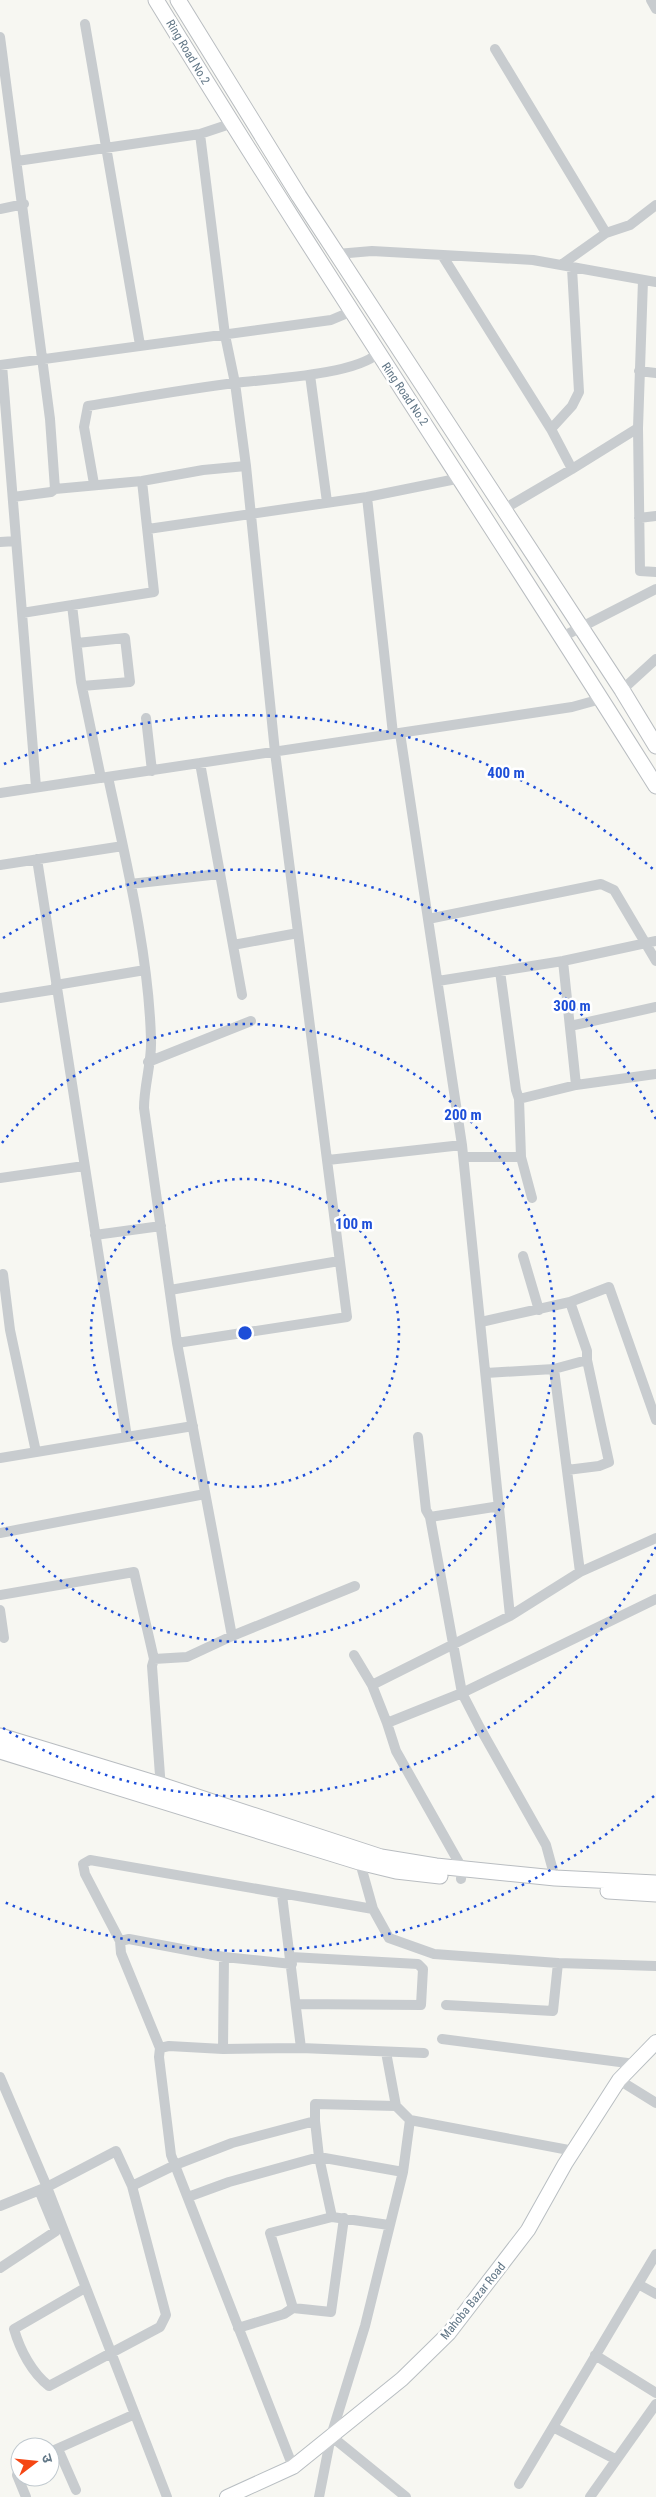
<svg xmlns="http://www.w3.org/2000/svg" width="656" height="2497" viewBox="0 0 656 2497" font-family="'Roboto Condensed','Noto Sans Devanagari',sans-serif">
<rect width="100%" height="100%" fill="#f7f7f2"/>
<g fill="none" stroke-linecap="round" stroke-linejoin="round">
<g stroke="#b8bec2" stroke-width="16">
<path id="secondary" d="M227 2497 293 2467 402 2379 449 2333 528 2230 565 2164 619 2080 656 2042"/>
</g>
<g stroke="#b9bdc1" stroke-width="17">
<path id="primary" d="M156 0C318 265 491 523 656 786
M178 0 299 196 622 690 656 746
M0 1736 161 1785 381 1857 436 1866 555 1878 656 1883
M0 1751 359 1862 396 1871 440 1876
M608 1891 656 1894"/>
</g>
<path stroke="#c8cccf" stroke-width="10" d="M651 0 656 9
M85 24 140 345
M0 37 50 419 55 489
M495 49 606 233
M17 161 200 134 233 123
M0 209 24 204
M337 254 372 251 533 260 656 282
M442 255 551 429 572 469
M561 265 606 233 630 225 656 205
M643 280 638 428 640 571 656 572
M0 365 331 320 350 312
M2 365 36 787
M639 371 656 373
M310 375 327 502
M551 429 572 406 579 392 572 268
M94 484 84 427 88 406C137 398 186 389 235 383 267 379 356 375 378 353
M13 497 51 492 55 489 142 481 203 470 246 466
M367 497 393 734
M504 509 572 469 638 428
M639 518 656 516
M148 529 367 497 461 478
M0 542 16 541
M72 605 81 682 101 778
M22 613 154 592 142 481
M562 637 656 589
M77 643 125 638 130 682 82 686
M622 690 656 659
M146 718 152 771
M400 733 462 1145 510 1616
M200 763 242 995
M108 777C126 861 149 955 151 1040 152 1062 144 1085 144 1108L177 1343 232 1636
M0 793 572 707 601 699
M37 859 127 1437
M0 865 123 846
M130 884 220 874
M428 919 601 884 614 890 656 961
M233 945 298 933
M563 961 576 1085
M500 971 516 1090 519 1099 521 1157 532 1198
M438 981 563 961 656 941
M56 985 145 970
M0 998 57 989
M570 1026 656 1007
M148 1062 251 1021
M519 1099 576 1085 656 1074
M464 1157H521
M328 1160 462 1145
M0 1178 84 1166
M95 1235 161 1226
M523 1256 539 1310
M3 1274 10 1330 36 1452
M170 1290 339 1261
M481 1322 570 1302 609 1287 656 1420
M177 1343 347 1317 275 752 246 466 235 383 225 335 200 134
M554 1369 580 1572
M486 1373 554 1369 587 1360
M418 1437 426 1510 430 1517 462 1693 480 1728 546 1845 555 1878
M0 1458 193 1426
M567 1470 599 1466 609 1462 587 1360V1351L570 1302
M430 1517 500 1506
M0 1533 205 1494
M0 1595 134 1572 154 1659 152 1666 161 1789
M0 1610 4 1638
M354 1655 372 1685
M154 1659 187 1657 232 1636 355 1586
M387 1723 372 1685 510 1616 580 1572 656 1538
M359 1859 373 1909 389 1938 434 1954 558 1963 656 1966
M461 1879 462 1868 396 1751 387 1723 462 1693 656 1599
M282 1895 301 2048
M120 1941 129 1939 224 1957 292 1964
M291 1957 418 1964 423 1969 421 2005 296 2004
M446 2005 553 2011 558 1963
M442 2039 635 2064
M160 2048 169 2046 223 2049 301 2048 424 2053
M223 2049 224 1957
M386 2052 396 2106 410 2120 574 2151
M0 2077 47 2187 167 2497
M619 2080 656 2103
M315 2121 319 2157 332 2217
M132 2186 175 2165 232 2143 315 2121V2104L396 2106
M188 2197 229 2182 319 2157 403 2172
M0 2206 47 2187 116 2151 132 2186 166 2315 160 2327 49 2386C32 2373 20 2350 14 2329L85 2288
M0 2268 56 2231 39 2190
M638 2284 656 2294
M293 2308 270 2233 332 2217 389 2225
M238 2328 284 2314 293 2308 331 2312 344 2218
M595 2355 656 2393
M553 2427 615 2459
M331 2436 406 2497
M58 2449 76 2490
M50 2452 135 2414
M293 2467 171 2155 159 2057 160 2048 121 1953 120 1941 85 1874 83 1864 90 1860 373 1909
M20 2468 17 2475 26 2497
M519 2484 656 2254
M319 2497 331 2436 365 2326 403 2172 410 2120
M590 2497 656 2404"/>
<use href="#secondary" stroke="#fff" stroke-width="14"/>
<use href="#primary" stroke="#fff" stroke-width="15"/>
</g>
<g fill="none" stroke="#1d4ed8" stroke-width="2.5" stroke-dasharray="2.5 5">
<circle cx="245" cy="1333" r="154"/>
<path d="M2 1143A309 309 0 1 1 2 1523"/>
<path d="M656 1547A463 463 0 0 1 3 1728M3 938A463 463 0 0 1 656 1119"/>
<path d="M654 1796A618 618 0 0 1 4 1902M4 764A618 618 0 0 1 654 870"/>
</g>
<g text-anchor="middle" stroke-width="5" stroke-linejoin="round" paint-order="stroke">
<g font-size="12" fill="#627787" stroke="#fff">
<text transform="translate(188 52) rotate(59)" y="4">Ring Road No.2</text>
<text transform="translate(405 394) rotate(56)" y="4">Ring Road No.2</text>
<text transform="translate(473 2301) rotate(-51)" y="4">Mahoba Bazar Road</text>
</g>
</g>
<circle cx="245" cy="1333" r="8" fill="#1d4ed8" stroke="#fff" stroke-width="2.5"/>
<g font-size="15" text-anchor="middle" font-weight="bold" fill="#1d4ed8" stroke="#fff" stroke-width="5" stroke-linejoin="round" paint-order="stroke">
<text x="506" y="778">400 m</text>
<text x="572" y="1011">300 m</text>
<text x="463" y="1120">200 m</text>
<text x="354" y="1229">100 m</text>
</g>
<g transform="translate(35 2462) rotate(74)"><circle r="24" fill="#ffffff" stroke="#c0c9cf"/>
<path d="M0-4L9 19L0 12L-9 19Z" fill="#f54614"/>
<text y="-8" font-size="14" font-weight="bold" text-anchor="middle" fill="#627787">उ</text>
</g>
</svg>
